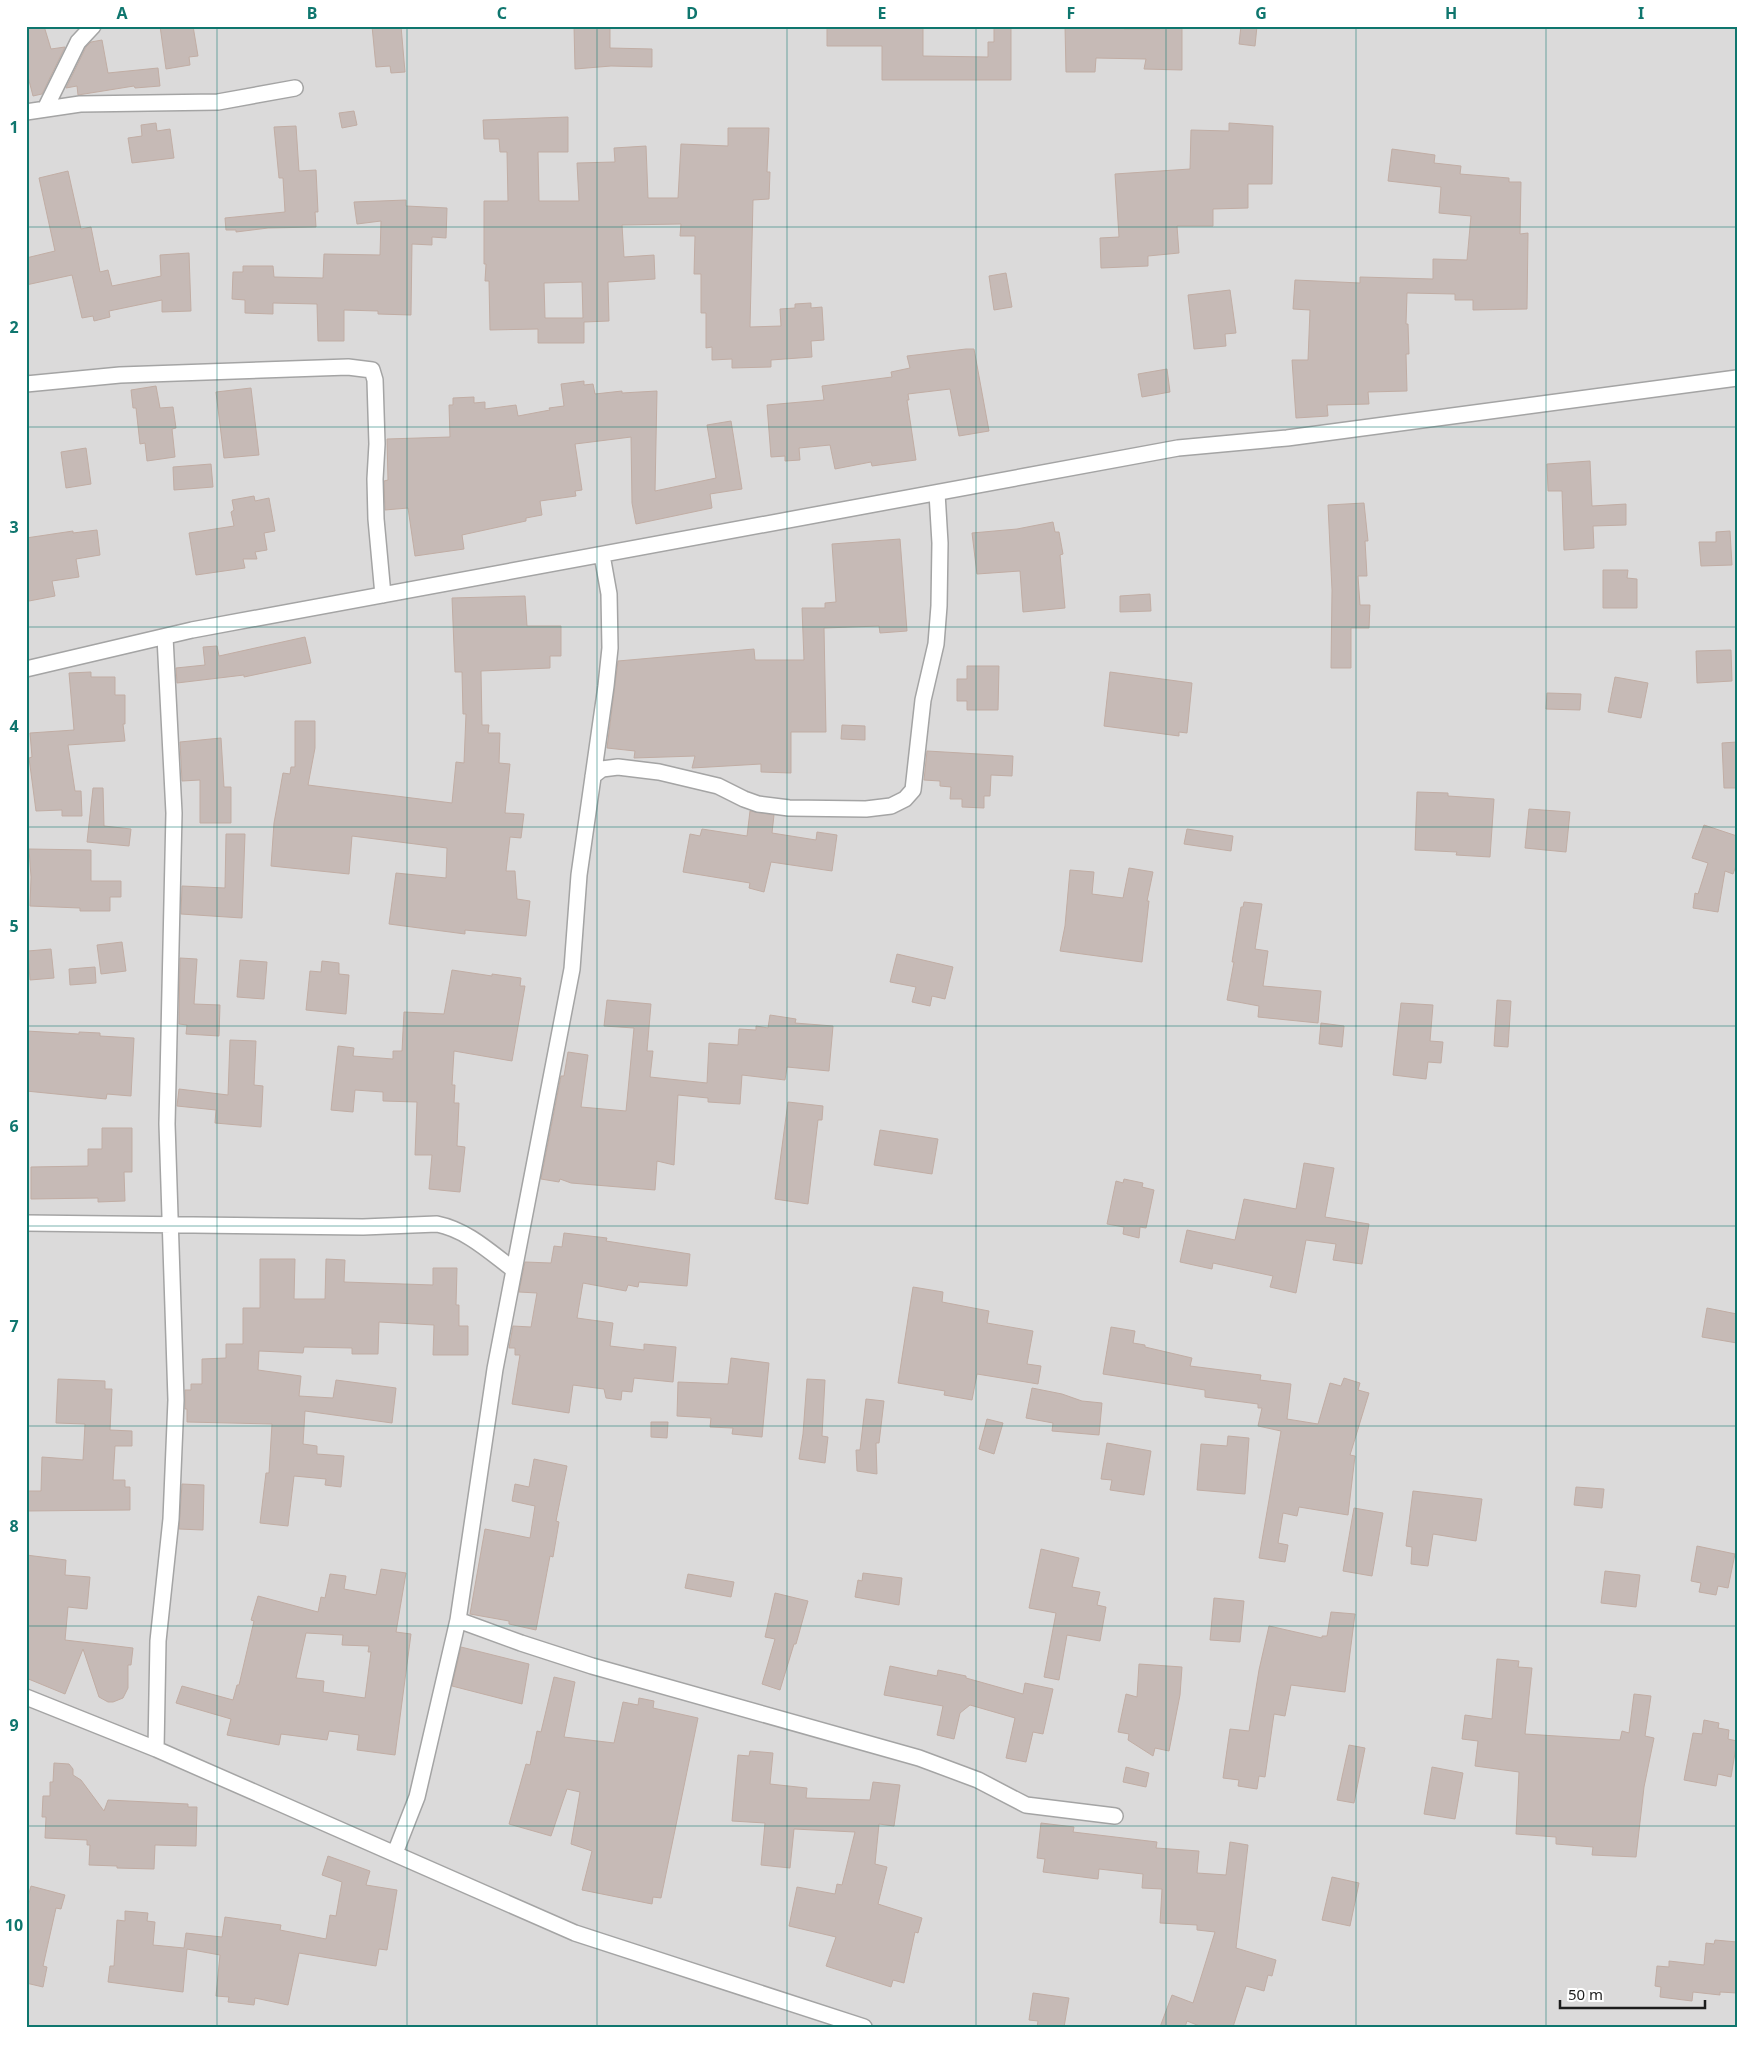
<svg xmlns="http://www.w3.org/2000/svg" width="1763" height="2053" viewBox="0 0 1763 2053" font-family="'Noto Sans',sans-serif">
<rect width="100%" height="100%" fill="#efe9e2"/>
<path fill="#dbdada" d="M26 26H1737V2027H26Z"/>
<path fill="#c6bab6" stroke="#c1ada4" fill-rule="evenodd" d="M26 26H44L51 49 65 47 42 94 33 96 26 69Z
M160 26H193L198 56 189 57 190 65 166 69Z
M372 26H401L405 72 391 73 390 66 376 67Z
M574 26H610V48L652 49V67L611 66 575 69Z
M827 26H923V56L988 57V42H994V26H1011V80H882V46H827Z
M1065 26H1125L1124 29H1160V26H1182V70L1144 69 1146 59 1096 58 1095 72H1066Z
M1241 26H1257L1255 46 1239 44Z
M102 40 108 73 158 68 160 86 135 88 134 86 78 95 77 86 66 88 86 47 91 42Z
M354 111 357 125 342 128 339 113Z
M568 117V152H538L539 201H579L577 163 615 162 614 148 646 146 648 198H678L681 144 728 146V128H769L767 172H770L769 199 753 200 750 327 781 326 780 309 795 308V304L811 303V308L822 307 824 340 811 341 812 357 771 360V367L732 368V359L712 360V347L706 348V313H701V274H694L695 236H680L681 224 622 225 624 257 654 255 655 279 608 282 609 321 584 322V343H538V329L490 330 489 281H485L486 264H484V201H508L507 152H500L499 139H484L483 120ZM582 282 583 318H545L544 283Z
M156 123 157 131 170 129 174 158 132 163 128 138 142 136 141 125Z
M1229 123 1273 126 1272 184H1248V208L1213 209V226H1177L1179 253 1148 256V266L1101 268 1100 238 1119 237 1115 174 1190 169 1191 130 1229 131Z
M296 126 299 171 316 170 318 212H315L316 227 268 228 236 232V230H226L225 218 285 212 283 178H279L274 127Z
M1392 149 1435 155 1434 163 1461 166 1460 174 1509 178V182H1521L1520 234 1528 233 1527 309 1473 310V300H1455V294L1407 293 1406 324H1408L1409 354H1406L1407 391 1368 392 1369 404 1327 405 1328 416 1296 418 1292 360H1308L1310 310 1293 309 1295 280 1360 283V277L1433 279V259L1467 260 1471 216 1439 213 1441 187 1388 181Z
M68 171 81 229 91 227 100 272 108 270 112 286 161 276 160 255 189 253 191 311 162 312V300L109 311 110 317 94 321 93 316 82 318 72 275 26 285V258L55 251 39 178Z
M406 200V206L447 208 446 238 432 237V245L412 244 411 315 378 314V311L344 310V341H318L317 304 273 303V314L245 313V300L232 299 233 272H243V266H273L274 277 323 278 324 254 380 255 381 221 357 224 354 202Z
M1006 273 1012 307 994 310 989 276Z
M1230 290 1236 333 1225 334 1226 346 1194 349 1188 295Z
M966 349H974L989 431 959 436 950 389 908 394 909 400H907L916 460 872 466 871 462 835 469 830 445 799 448 800 460 785 461V456L771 457 767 405 824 400 822 386 892 377 891 372 910 368 907 356Z
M1167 369 1170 392 1142 397 1138 374Z
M584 381V385L593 384 595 394 622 391V393L657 391 655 491 716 478 707 425 731 421 742 489 710 494 712 508 636 524 632 503 631 437 575 444 582 490 575 491 576 496 540 501 542 515 526 518V521L462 535 464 549 415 556 408 508 385 510 384 481 388 480 387 439 450 437 449 405H453V398L474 397V403L485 402V409L516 405 518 416 550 410 549 408 564 406 561 384Z
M156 386 160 408 173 407 176 428 172 429 175 457 147 461 145 443 140 444 136 408H133L131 390Z
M251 388 259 455 224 458 216 392Z
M86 448 91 484 66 488 61 452Z
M1590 461 1592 506 1626 504V525L1593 526 1594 548 1564 550 1562 491H1548L1547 464Z
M211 464 213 487 174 490 173 467Z
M254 496 255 501 269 498 275 531 264 533 267 550 255 552 257 559H243L245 568 196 575 189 533 234 526 231 512 234 510 232 500Z
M1364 503 1368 541H1365L1367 576H1358L1360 605H1370L1369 628H1351V668H1331L1332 590 1328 505Z
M1053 522 1055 532H1059L1063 554 1060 555 1065 608 1023 612 1020 571 977 574 972 533 1017 529Z
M97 530 100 555 76 559 79 577 52 581 55 596 29 601 26 588V538L73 531V533Z
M1730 531 1732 565 1701 566 1699 542H1716V532Z
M900 539 907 631 880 633 879 626 824 628 826 732H791V773L761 772V764L692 768 695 756 634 758 635 751 607 748 618 661 754 649 755 660H804L802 608H825V603L836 602 832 544Z
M1603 570H1628L1627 578 1637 579V608H1603Z
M1150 594 1151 611 1120 612V596Z
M525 596 527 626H561V656H550V668L481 671 482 725H489L488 733H500L499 763 510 764 505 813 524 814 521 838 510 837 506 871H515L517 899 530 901 526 936 465 930V934L389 924 396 873 446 878 447 848 352 836 349 874 271 866 274 823 283 773 290 774 291 767H295V721H315V748L308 785 452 803 456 762 464 763 466 714H463L462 672H455L452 598Z
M305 637 311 663 244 677V675L177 683 176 668 205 665 203 647 217 646 219 656Z
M1731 650 1732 681 1697 683 1696 651Z
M967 666H999L998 710H967V701H957V679H967Z
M91 672V677H115V695H125V724H123L125 741 68 745 75 791H81L82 816H62V810L36 811 29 758 32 757 30 733 74 730 69 673Z
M1110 672 1192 683 1187 733 1179 732V736L1104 726Z
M1615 677 1648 683 1641 718 1608 712Z
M1547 693 1581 694 1580 710 1546 709Z
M842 725 865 726V740L841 739Z
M221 738 224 787H231V823H200V780L182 781 180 742Z
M1737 742V788H1724L1722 743Z
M927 751 1013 756 1012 776 991 775 990 796H984V808L962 807V799H950L951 787 940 786V781L924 780Z
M93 788H103L104 826 131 829 129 846 87 842Z
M1417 792 1448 793V796L1494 799 1490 857 1456 855 1457 852 1415 850Z
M1529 809 1570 812 1566 852 1525 848Z
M750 811 774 815 772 833 816 840 817 832 837 835 832 871 771 862 764 892 749 888 750 883 683 872 690 834 700 836 702 829 747 836Z
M1704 825 1737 836V863L1733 874 1725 871 1718 912 1693 908 1695 893 1698 894 1708 863 1692 858Z
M1187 829 1233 836 1231 851 1184 844Z
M226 834H245L242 918 181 914 182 886 225 888Z
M29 849 91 850V881H121V897H110V911H80V908L30 906 31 877Z
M1129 868 1153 872 1147 901H1149L1142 962 1060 951 1065 926 1070 870 1094 872 1092 894 1123 898Z
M1244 902 1262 904 1255 949 1268 951 1263 986 1321 991 1318 1023 1258 1017 1259 1006 1227 1000 1234 962H1232L1241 907H1243Z
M122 942 126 971 101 974 97 945Z
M51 949 54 978 30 980 28 951Z
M897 954 953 967 945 999 932 996 930 1006 912 1002 916 987 890 982Z
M180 958 197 959 194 1004 220 1005 219 1036 186 1034 187 1025 179 1024Z
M240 960 267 962 264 999 237 997Z
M322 961 339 963V974L349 975 346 1014 306 1010 310 971 321 972Z
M95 967 96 983 70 985 69 969Z
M452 970 492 976V974L521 978 520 986H525L512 1061 454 1051 452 1085H455L454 1103H459L457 1146 465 1147 460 1192 429 1189 432 1155H415L417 1102 383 1101V1092L355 1090 353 1112 331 1110 338 1046 354 1048 353 1056 393 1059V1051H402L404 1012 444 1014Z
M607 1000 651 1004 647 1051H653L650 1077 707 1083 709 1043 738 1045 739 1029 756 1030V1026L768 1028 770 1015 796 1019 795 1023 833 1026 829 1071 787 1067 785 1080 742 1075 740 1104 708 1102V1098L678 1095 674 1165 657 1161 655 1190 571 1183 560 1179 559 1182 541 1179 561 1076H564L568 1052 588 1055 581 1107 626 1111 634 1028 604 1026Z
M1497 1000 1511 1001 1508 1047 1494 1046Z
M1401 1003 1433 1005 1430 1041 1443 1042 1441 1063 1428 1062 1426 1079 1393 1075Z
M1321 1023 1344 1026 1342 1047 1319 1044Z
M26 1031 79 1034V1032L100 1033V1036L134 1038 131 1096 107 1094 106 1099 26 1091Z
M230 1040 256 1041 254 1085 263 1086 261 1127 215 1123 216 1110 177 1106 179 1089 228 1095Z
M788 1102 823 1106 822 1120H818L808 1204 775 1199Z
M102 1128H132V1172H124L125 1201 98 1202V1198L31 1199V1167L88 1166V1149H102Z
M880 1130 938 1139 932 1174 874 1165Z
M1304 1163 1334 1168 1325 1217 1369 1224 1362 1264 1333 1260 1336 1244 1306 1240 1296 1293 1270 1287 1273 1276 1213 1263 1212 1269 1180 1262 1187 1230 1235 1240 1244 1199 1296 1209Z
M1124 1179 1143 1183 1142 1187 1154 1190 1146 1228 1140 1227 1139 1238 1123 1234 1124 1227 1107 1224 1116 1181 1123 1183Z
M564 1233 607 1238 606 1241 690 1254 687 1286 639 1282 638 1287 628 1285 626 1291 583 1283 577 1318 613 1323 610 1346 644 1350V1344L676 1347 673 1382 634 1378 632 1392 622 1391 621 1400 606 1398 604 1389 573 1385 569 1413 512 1404 520 1355H515V1348H509L513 1326 531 1327 537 1293 519 1292 525 1262 551 1263 554 1246 562 1247Z
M260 1259H295L294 1299H325L326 1259 345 1260 344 1282 433 1285V1268H457L456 1305H459V1326H468V1355H433L434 1325 379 1322 378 1354H352V1348L304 1347 303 1353 259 1351 258 1370 301 1376 299 1396 333 1398 336 1380 396 1388 392 1423 305 1411 303 1444 317 1446V1454L344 1456 341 1487 325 1485 326 1479 294 1476 288 1526 260 1523 266 1473H269L272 1424 187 1422V1409H185V1390H191V1384H202V1359L226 1358V1344H243V1308H260Z
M913 1287 943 1292 942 1302 989 1311 987 1323 1033 1331 1027 1364 1041 1366 1038 1384 977 1374 972 1400 944 1395 945 1391 898 1383Z
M1707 1308 1737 1314V1343L1702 1337Z
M1111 1327 1135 1331 1133 1343 1145 1345V1347L1192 1358 1190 1366 1261 1375 1260 1380 1291 1384 1287 1419 1318 1424 1330 1383 1341 1386 1344 1378 1360 1383 1358 1390 1369 1393 1350 1455 1355 1456 1348 1515 1299 1507 1297 1516 1283 1513 1278 1543 1288 1545 1285 1562 1259 1558 1281 1431 1258 1426 1262 1408H1258V1404L1205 1397V1390L1103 1374Z
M731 1358 769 1363 762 1437 732 1434 733 1428 710 1427 711 1418 677 1416 678 1382 728 1384Z
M58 1379 105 1381V1389H112L110 1430 132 1431V1446H115L113 1480H125V1487H130V1510L26 1511V1491H41L42 1457 83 1460 85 1424 56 1423Z
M807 1379 825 1380 822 1436 828 1437 825 1463 799 1459 803 1434Z
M1032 1388 1062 1394 1082 1401 1102 1403 1099 1435 1052 1431 1053 1423 1026 1418Z
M866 1399 884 1401 879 1443H876L877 1474 857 1471 856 1450H860Z
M987 1419 1003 1423 994 1454 979 1449Z
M651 1422H668L667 1438 651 1437Z
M1228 1436 1249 1438 1245 1494 1197 1490 1201 1444 1227 1446Z
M1107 1443 1151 1451 1144 1495 1110 1490 1112 1480 1101 1479Z
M534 1459 567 1466 556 1521 559 1522 553 1557 550 1556 536 1630 509 1624V1621L470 1614 485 1529 530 1538 535 1506 512 1501 515 1484 529 1487Z
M182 1484 204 1485 203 1530 179 1529Z
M1576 1487 1604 1489 1602 1508 1574 1505Z
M1413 1491 1482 1499 1476 1541 1433 1534 1428 1566 1411 1564 1412 1547 1406 1546Z
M1354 1508 1383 1513 1372 1576 1343 1571Z
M1697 1546 1735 1554 1728 1588 1718 1586 1716 1595 1699 1592 1701 1583 1691 1581Z
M1041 1549 1079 1558 1072 1587 1100 1592 1097 1605 1106 1607 1100 1641 1067 1635 1059 1680 1044 1677 1056 1613 1029 1608Z
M26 1555 66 1560 65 1575 90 1577 87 1609 68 1607 65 1640 133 1648 131 1665H128V1688L123 1698 113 1702H108L99 1697 83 1649 65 1694 26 1678Z
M381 1569 406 1573 396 1632 411 1634 395 1755 357 1750 359 1735 329 1731 327 1740 281 1734 279 1745 227 1735 231 1719 176 1703 182 1686 233 1700 237 1685H239L254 1621 251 1620 258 1596 318 1612 321 1597 325 1598 330 1574 346 1576 344 1589 376 1595ZM306 1633 343 1635 342 1645 369 1646 368 1652H371L365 1698 323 1692 324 1681 296 1678Z
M1605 1571 1640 1575 1636 1607 1601 1603Z
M863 1573 902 1578 899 1605 855 1597 858 1580 862 1581Z
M688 1574 734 1582 731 1597 685 1588Z
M775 1593 808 1601 796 1644H794L780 1690 762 1684 775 1639 765 1637Z
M1214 1598 1244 1601 1240 1642 1210 1640Z
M1331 1612 1355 1614 1345 1692 1291 1685 1285 1716 1274 1714 1265 1777 1259 1776 1257 1789 1238 1786 1239 1780 1223 1778 1230 1729 1249 1731 1259 1670 1269 1626 1322 1638V1636H1327Z
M461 1647 529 1664 522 1704 452 1686Z
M1497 1659 1519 1661 1518 1667 1532 1668 1525 1734 1620 1740 1622 1731 1629 1733 1634 1694 1651 1696 1645 1736 1654 1738 1644 1787 1636 1857 1592 1855 1593 1847 1556 1844V1837L1516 1834 1519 1772 1475 1766 1478 1741 1462 1739 1465 1715 1492 1719Z
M1139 1664 1182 1667 1180 1695 1169 1751 1155 1748 1153 1756 1128 1740 1129 1734 1118 1732 1126 1694 1137 1697Z
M890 1666 937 1676 938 1670 966 1676V1678L1023 1694 1025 1683 1053 1689 1043 1734 1033 1732 1026 1762 1006 1758 1015 1718 970 1705 960 1713 954 1739 937 1735 943 1706 884 1695Z
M554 1677 575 1682 564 1737 614 1743 623 1702 638 1705 639 1698 654 1701 653 1708 698 1718 661 1898 653 1897 652 1904 582 1890 592 1851 571 1844 580 1792 567 1789 551 1836 509 1824 526 1764 530 1765 537 1731 541 1732Z
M1704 1720 1719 1723 1718 1728 1729 1730 1728 1739 1737 1741 1731 1777 1718 1774 1716 1786 1684 1780 1693 1733 1702 1734Z
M1349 1745 1365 1748 1354 1803 1337 1800Z
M750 1751 773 1753 770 1784 807 1788 806 1798 870 1800 873 1782 900 1785 894 1826 879 1824 875 1864 887 1867 878 1904 922 1918 918 1933 915 1932 904 1983 893 1980 891 1987 826 1966 836 1937 789 1926 797 1887 835 1894 837 1884 842 1885 855 1832 794 1829 790 1868 761 1865 765 1823 732 1821 738 1755 749 1756Z
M54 1763 69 1764 73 1769V1775L81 1780 104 1811 108 1800 188 1804V1807H197L196 1846 155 1845 154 1869 117 1868V1866L89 1865 90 1845H87V1840L45 1838 46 1817H42L43 1796H50V1782H53Z
M1126 1767 1149 1773 1146 1787 1123 1782Z
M1432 1767 1463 1773 1455 1819 1424 1814Z
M1041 1823 1074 1827 1073 1832 1157 1842 1156 1848 1199 1851 1197 1873 1226 1875 1230 1842 1248 1845 1236 1948 1276 1960 1272 1976 1268 1975 1264 1991 1246 1986 1233 2027H1202L1187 2021 1185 2027H1160L1172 1995 1193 2003 1215 1932 1197 1930V1925L1160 1923 1162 1889 1142 1888 1143 1874 1099 1869 1098 1879 1043 1872 1045 1859 1037 1858Z
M328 1856 370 1871 366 1885 397 1890 387 1950 379 1949 376 1966 299 1953 288 2005 255 1998 254 2005 228 2002 229 1997 216 1996 220 1955 187 1949 183 1992 108 1982 110 1966H114L117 1920 125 1921V1911L148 1913 147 1921 155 1922 153 1945 184 1948 186 1933 222 1937 225 1917 281 1925 280 1930 326 1939 330 1915 336 1916 342 1882 322 1875Z
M1332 1877 1359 1883 1350 1926 1322 1920Z
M31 1886 65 1895 61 1909 56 1908 43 1966 47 1967 43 1987 26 1983V1913L29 1901 27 1900Z
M1715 1940 1737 1942V1993L1720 1992V1995L1693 1992 1692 2001 1660 1997 1661 1987 1655 1986 1657 1966 1669 1967V1961L1704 1965 1706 1943 1714 1944Z
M1033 1993 1069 1998 1064 2027H1037L1038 2021 1029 2020Z"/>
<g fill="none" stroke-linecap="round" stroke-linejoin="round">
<g stroke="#a4a4a4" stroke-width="18">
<path id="street" d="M45 109 78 42 93 26
M26 112 80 104 218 102 295 88
M26 384 120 375 348 367 372 370 375 380 377 444 375 479 376 519 383 595
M26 669 192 630 1178 448 1287 438 1737 378
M593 776 602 769 618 767 659 772 718 786 744 799 758 804 789 808 866 809 891 806 905 799 913 790 923 700 936 644 939 606 940 543 937 493
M26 1223 363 1227 437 1224C467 1230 490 1252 514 1270
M458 1620 521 1643 592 1666 919 1758 978 1780 1026 1805 1115 1816
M26 1697 156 1749 575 1933 864 2027
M156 1749 158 1641 171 1519 176 1400 167 1124 174 813 165 637
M395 1853 417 1797 458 1620 495 1369 572 969 579 875 606 686 610 648 609 594 602 555"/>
</g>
<use href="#street" stroke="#fff" stroke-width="15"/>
</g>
<path fill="none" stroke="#0f766e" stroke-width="1" stroke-opacity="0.55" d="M217 26V2027M407 26V2027M597 26V2027M787 26V2027M976 26V2027M1166 26V2027M1356 26V2027M1546 26V2027M26 227H1737M26 427H1737M26 627H1737M26 827H1737M26 1026H1737M26 1226H1737M26 1426H1737M26 1626H1737M26 1826H1737"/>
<rect width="1763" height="2053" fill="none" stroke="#ffffff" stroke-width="55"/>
<path d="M1560 2000v8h145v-8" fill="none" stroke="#1d1d1d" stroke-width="2.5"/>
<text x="1568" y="2000" font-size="15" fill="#1d1d1d" stroke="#ffffff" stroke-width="4" paint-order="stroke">50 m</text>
<rect x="28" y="28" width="1708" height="1998" fill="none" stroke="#0f766e" stroke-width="2"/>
<g font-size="16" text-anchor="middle" font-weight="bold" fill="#0f766e">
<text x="122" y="19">A</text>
<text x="312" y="19">B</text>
<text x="502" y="19">C</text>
<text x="692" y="19">D</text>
<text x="882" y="19">E</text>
<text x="1071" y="19">F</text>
<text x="1261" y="19">G</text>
<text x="1451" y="19">H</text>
<text x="1641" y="19">I</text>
<text x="14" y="133">1</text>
<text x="14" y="333">2</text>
<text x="14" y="533">3</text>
<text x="14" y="732">4</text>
<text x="14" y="932">5</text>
<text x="14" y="1132">6</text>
<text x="14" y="1332">7</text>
<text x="14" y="1532">8</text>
<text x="14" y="1731">9</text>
<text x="14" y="1931">10</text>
</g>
</svg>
